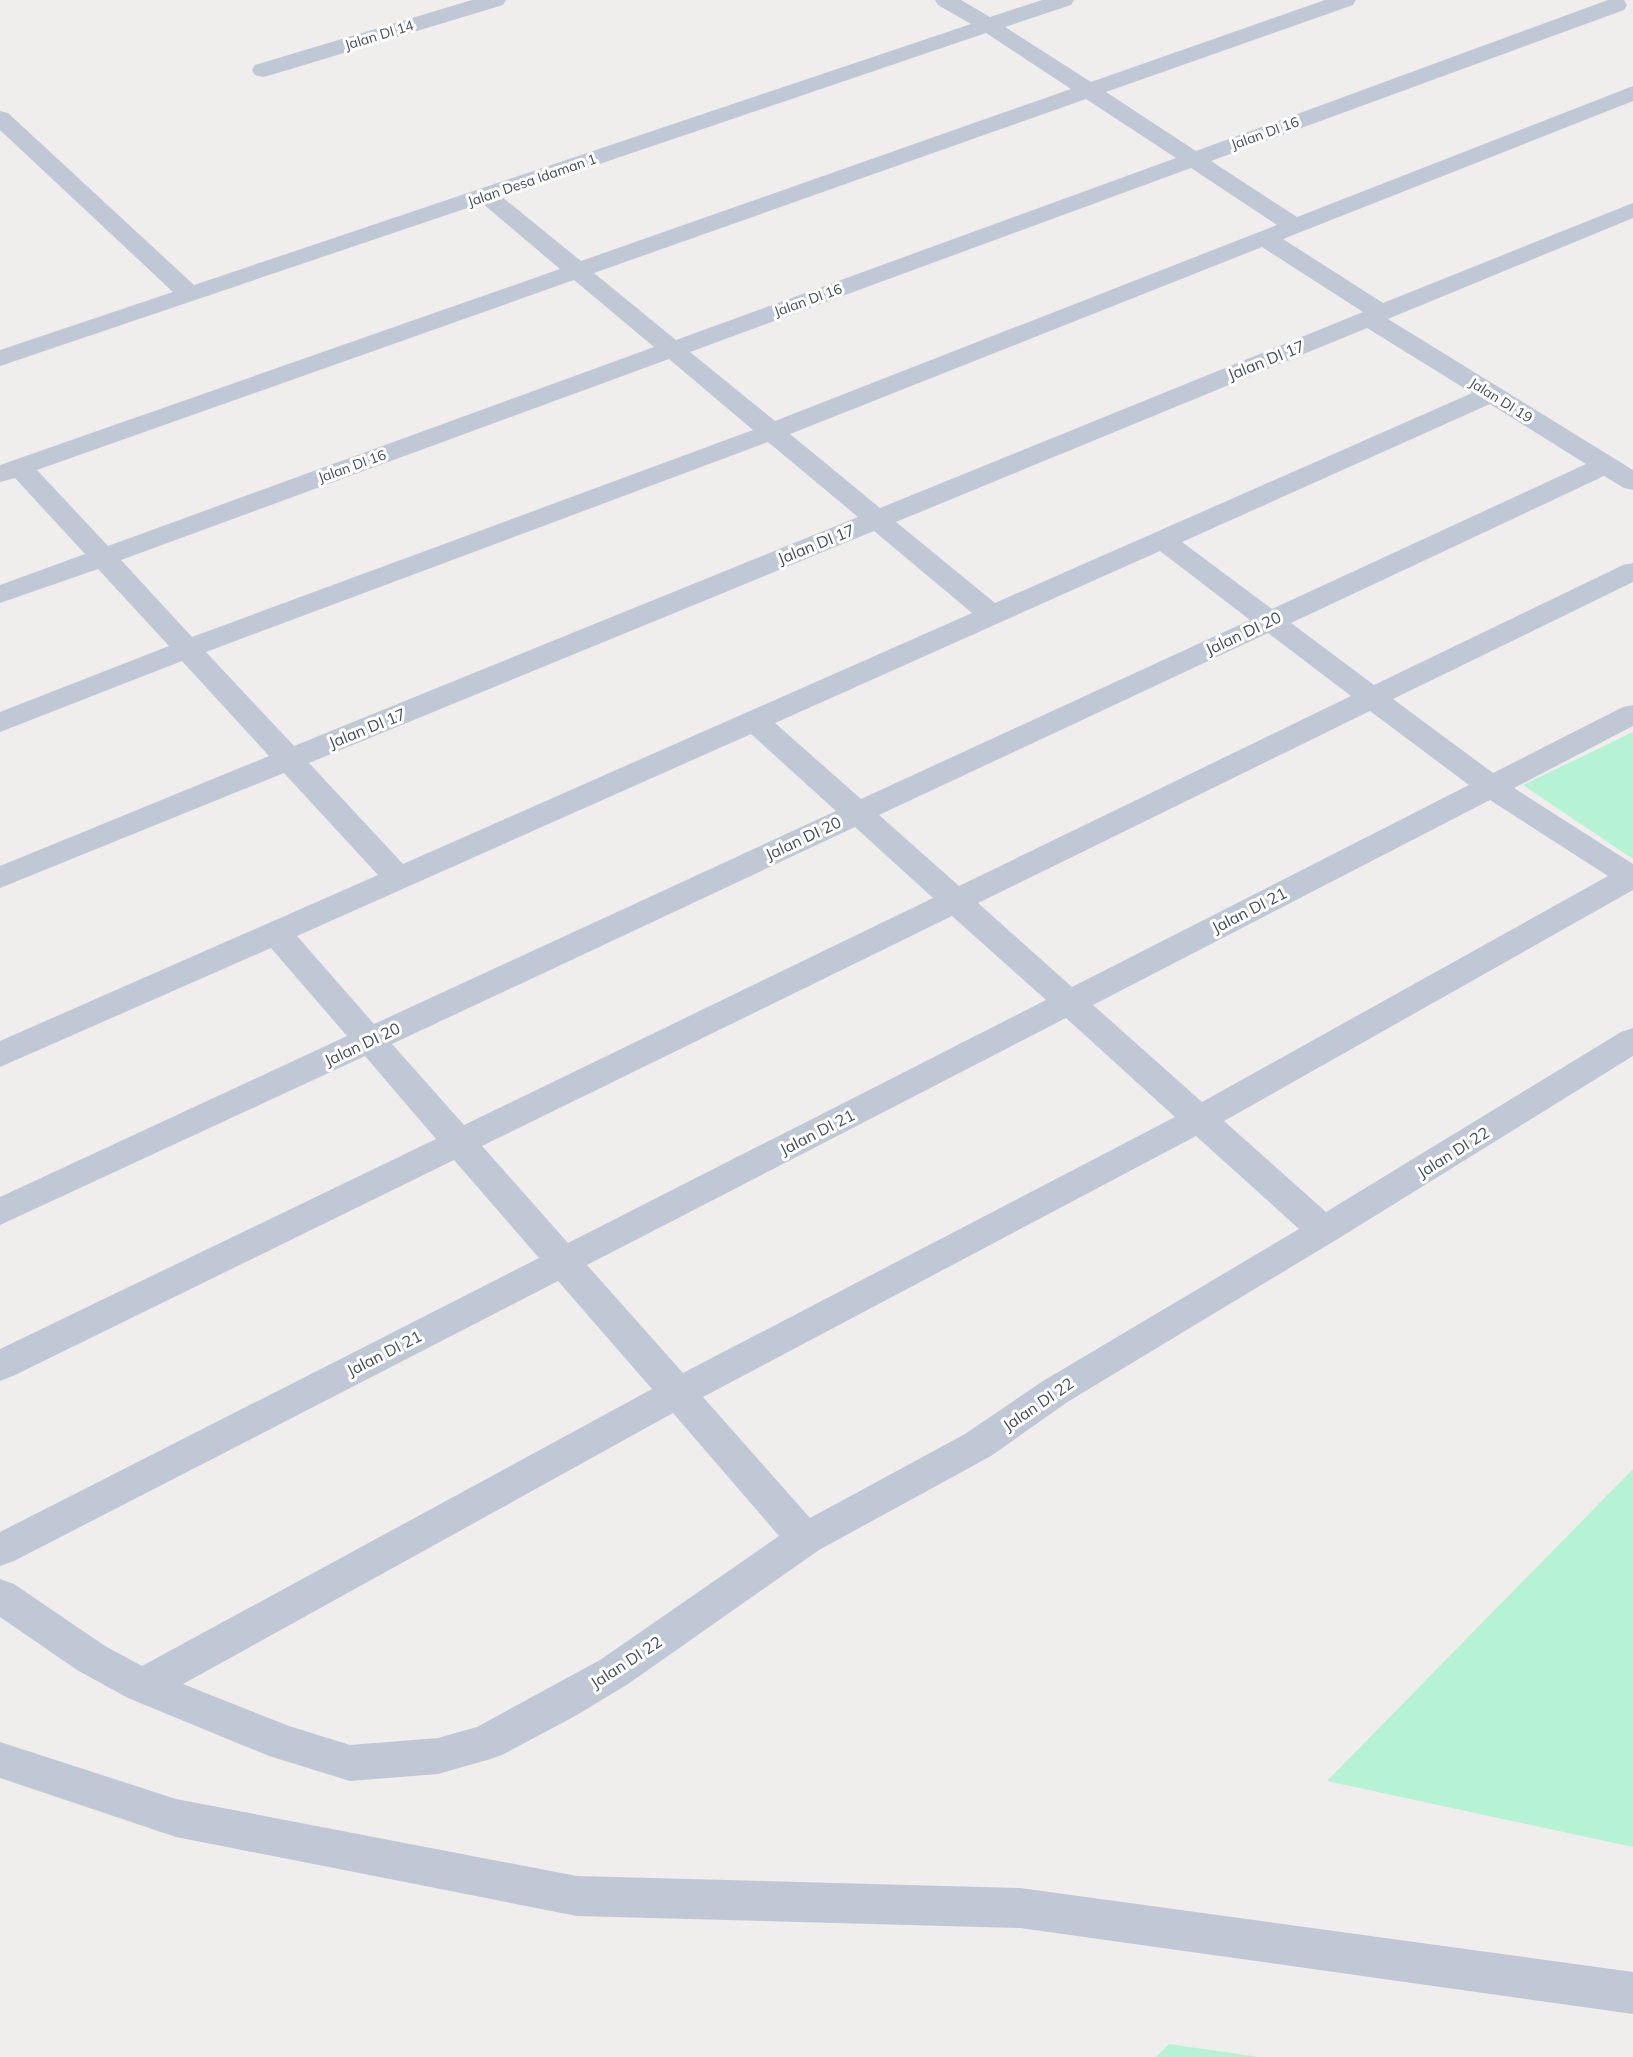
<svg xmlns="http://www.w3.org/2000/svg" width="1633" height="2057" viewBox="0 0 1633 2057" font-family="Mulish,sans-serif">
<rect width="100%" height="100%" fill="#f0eded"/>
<path fill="#b6f3d4" d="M1633 732V859L1523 785Z
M1633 1469V1847L1327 1781Z
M1169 2044 1259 2057H1156Z"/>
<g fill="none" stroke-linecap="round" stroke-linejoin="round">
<path fill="#bfc8d4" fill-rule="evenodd" d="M472 0H506L503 5 271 75 263 77 255 75 252 70 255 65Z
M935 0H961L990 17 1042 0H1074L1071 5 1005 27 1091 82 1325 0H1356L1353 5 1106 92 1196 151 1608 0H1624L1627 5 1624 10 1211 161 1297 217 1633 86V101L1283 239 1383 303 1633 203V218L1388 319 1633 470V490L1624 488 1604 476 1291 623 1374 685 1623 565 1633 563V582L1393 699 1493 773 1623 707 1633 705V726L1514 788 1633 864V890L1224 1121 1326 1212 1621 1032 1633 1028V1056L1336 1240 1069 1401 991 1456 819 1550 628 1684 577 1715 502 1755 487 1760 438 1774 350 1781 269 1756 128 1698 77 1670 0 1617V1579L14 1584 105 1646 142 1666 652 1389 558 1281 14 1561 0 1566V1532L539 1258 454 1160 13 1376 0 1381V1349L436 1139 365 1056 0 1225V1197L347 1036 271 948 0 1067V1041L378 875 284 773 0 888V866L269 756 182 661 0 732V712L169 646 98 569 0 603V585L85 554 15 478 0 482V465L560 269 482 203 0 366V350L173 292 0 130V111L8 113 194 285 971 24 938 5ZM986 33 1071 89 581 261 502 197ZM1086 99 1176 158 676 340 594 273ZM1191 168 1277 225 775 421 690 352ZM1262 247 1363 312 880 508 790 434ZM574 280 654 347 108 546 37 470ZM1367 328 1472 393 995 603 896 522ZM669 359 753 430 192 637 121 560ZM1490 404 1586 464 1272 609 1182 542ZM768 442 858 517 294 746 206 652ZM874 531 972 613 403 864 309 763ZM1160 551 1250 620 861 799 775 723ZM1268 633 1351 696 959 886 879 815ZM1370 711 1469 785 1072 987 978 903ZM751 734 836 811 374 1024 297 936ZM1490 800 1608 876 1202 1102 1093 1005ZM855 827 933 898 464 1125 392 1044ZM952 916 1046 1000 568 1243 482 1146ZM1066 1018 1175 1117 683 1373 587 1265ZM1196 1136 1299 1229 1043 1381 965 1434 810 1518 703 1397ZM673 1413 779 1536 600 1660 477 1727 438 1738 350 1745 289 1726 183 1684Z
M0 1742 176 1799 577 1876 1020 1888 1633 1972V2014L1020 1928 577 1916 176 1837 0 1778Z"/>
</g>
<g text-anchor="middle" stroke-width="6" stroke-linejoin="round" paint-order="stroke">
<g font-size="14" fill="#444e5c" stroke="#fff">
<text transform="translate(379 35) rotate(-17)" y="5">Jalan DI 14</text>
<text transform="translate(1265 133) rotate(-20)" y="5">Jalan DI 16</text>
<text transform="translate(532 180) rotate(-19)" y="5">Jalan Desa Idaman 1</text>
<text transform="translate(808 300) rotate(-20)" y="5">Jalan DI 16</text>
<text transform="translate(1501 400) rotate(32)" y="5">Jalan DI 19</text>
<text transform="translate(352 466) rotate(-20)" y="5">Jalan DI 16</text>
</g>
<g font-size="16" fill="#444e5c" stroke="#fff">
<text transform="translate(1266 360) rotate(-22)" y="6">Jalan DI 17</text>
<text transform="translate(816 544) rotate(-22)" y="6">Jalan DI 17</text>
<text transform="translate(1243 633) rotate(-25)" y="6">Jalan DI 20</text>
<text transform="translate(367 728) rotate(-22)" y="6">Jalan DI 17</text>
<text transform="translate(803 838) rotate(-25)" y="6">Jalan DI 20</text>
<text transform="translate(1249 910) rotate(-27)" y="6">Jalan DI 21</text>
<text transform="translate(362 1044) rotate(-25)" y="6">Jalan DI 20</text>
<text transform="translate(817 1132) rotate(-27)" y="6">Jalan DI 21</text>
<text transform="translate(1453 1152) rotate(-32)" y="6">Jalan DI 22</text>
<text transform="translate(384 1353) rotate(-27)" y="6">Jalan DI 21</text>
<text transform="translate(1038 1404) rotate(-34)" y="6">Jalan DI 22</text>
<text transform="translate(626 1662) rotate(-33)" y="6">Jalan DI 22</text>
</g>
</g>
</svg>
